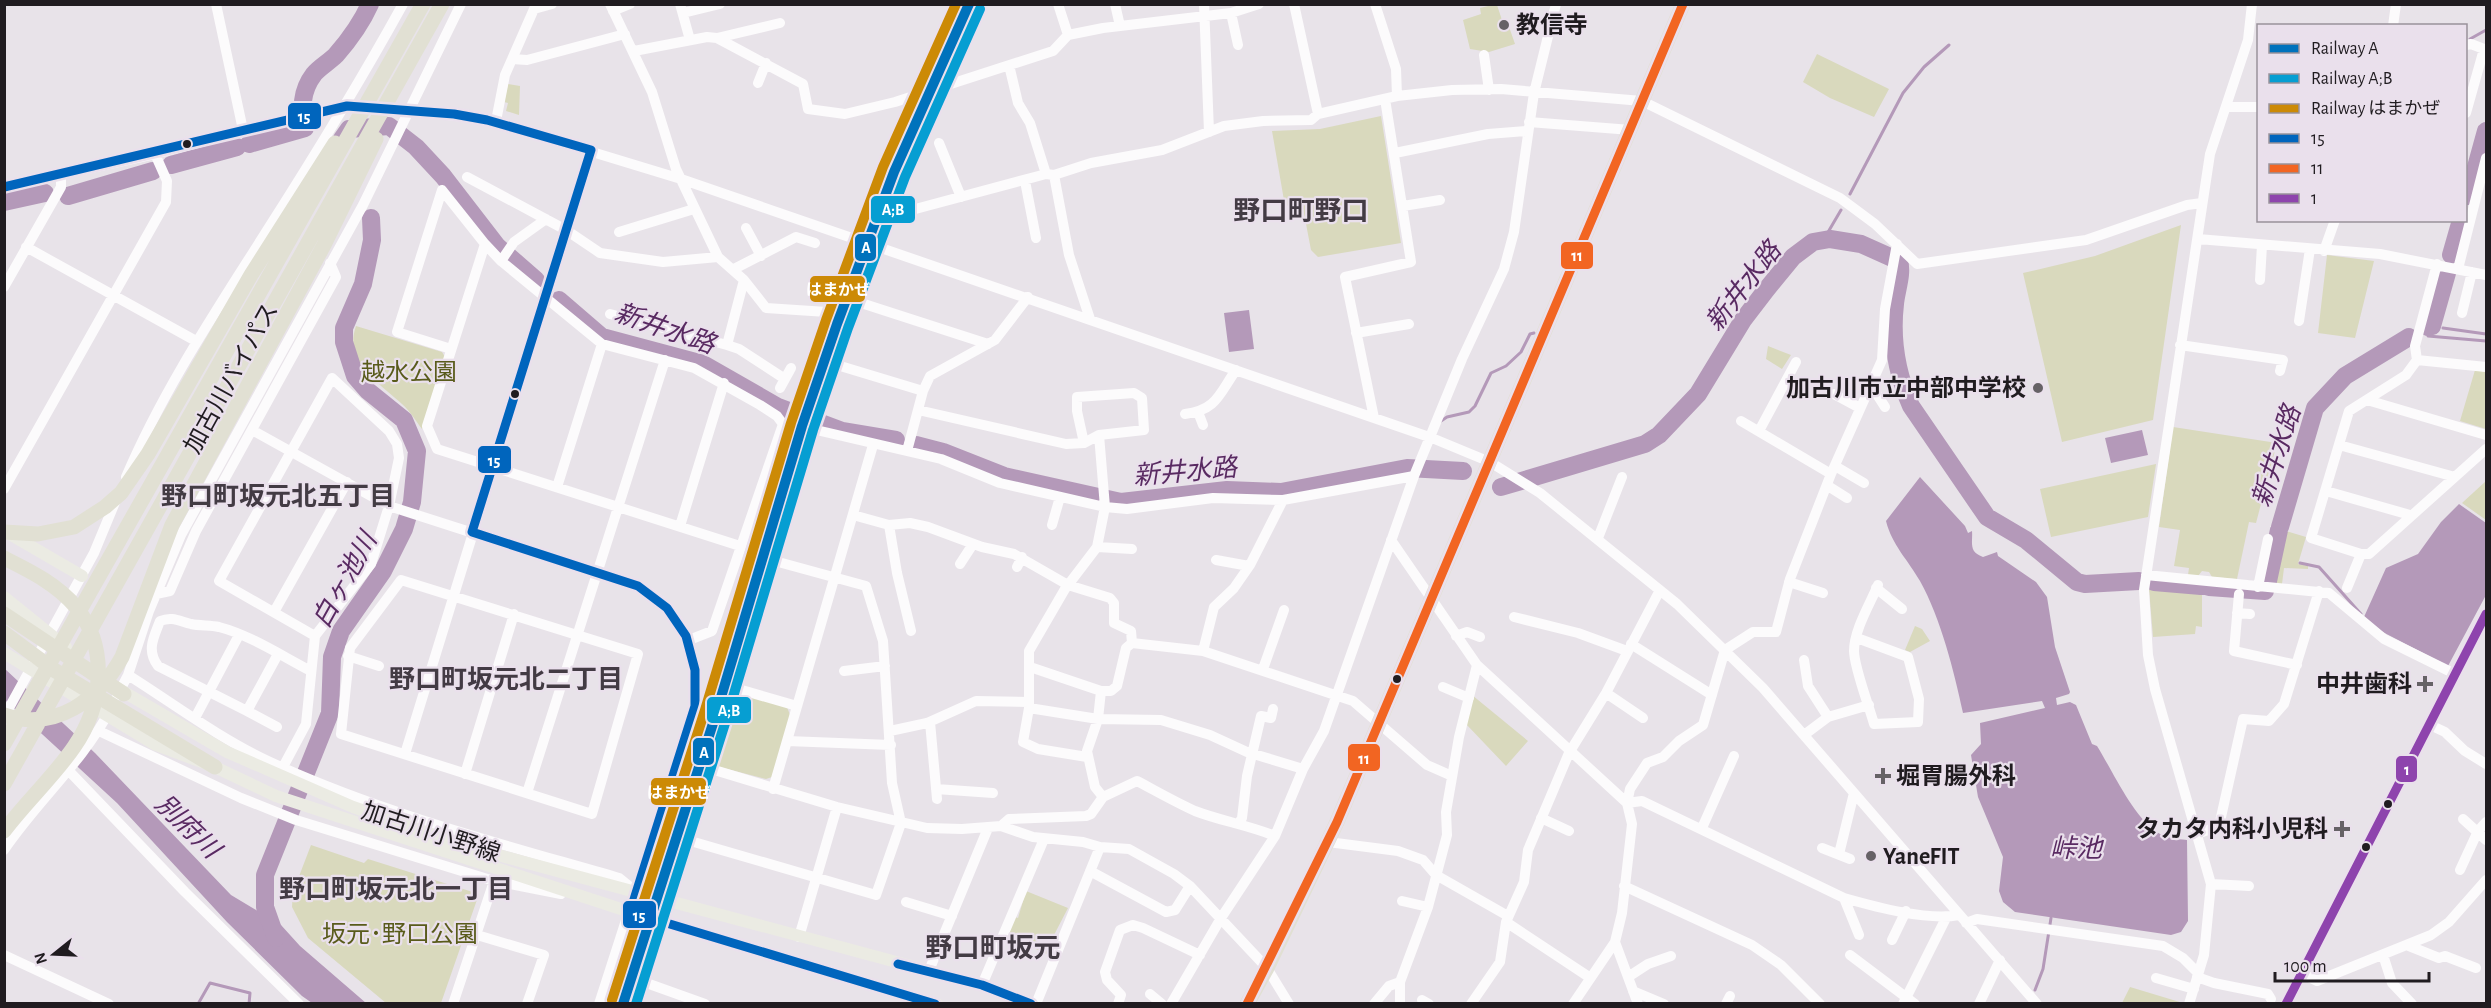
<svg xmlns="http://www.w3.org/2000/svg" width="2491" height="1008" viewBox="0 0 2491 1008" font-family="'Alegreya Sans','Noto Sans JP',sans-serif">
<rect width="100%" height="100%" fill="#e8e3e9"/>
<path fill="#d9d9bd" d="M1492 5H1497L1503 23 1507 21 1515 44 1489 52 1470 49 1463 20 1481 14 1480 8Z
M1817 54 1889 89 1874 117 1830 98 1803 82Z
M508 84 520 86 519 115 506 111 508 103 504 102Z
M1381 116 1401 243 1318 257 1311 250 1302 203 1285 206 1272 131 1320 129Z
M2181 225 2153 420 2062 442 2023 273 2095 256Z
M2327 255 2374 261 2355 338 2318 333Z
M356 326 442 352 445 357 422 429C416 421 410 411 402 404 379 382 343 363 356 326Z
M1768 346 1791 355 1782 369 1766 359Z
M2475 370 2486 372V429L2460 421Z
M2173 427 2277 443 2256 523 2249 522 2237 579 2212 577 2209 572 2202 571 2198 576 2188 575 2189 568 2174 566 2180 530 2159 527Z
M2156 464 2148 517 2051 537 2040 489Z
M2486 481V520L2462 503Z
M2286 531 2306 537 2298 564 2308 566V569L2284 568 2282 584H2272Z
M2149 589 2202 594V627L2196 626 2195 634 2153 637Z
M1915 626 1922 629 1930 641 1910 652 1905 650Z
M729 691 787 707 790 715 772 777 766 779 708 764Z
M1472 695 1528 741 1506 766 1466 724Z
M311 845 364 863 368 859 479 894 441 1003H386L308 938 292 907 293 892Z
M1026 891 1068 908 1054 935 1056 937 1049 955 1007 936 1015 917 1018 918Z
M2130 987 2183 1003H2122Z"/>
<path fill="#b499b9" d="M1249 310 1254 349 1229 352 1224 313Z
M2142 430 2148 455 2111 463 2105 438Z
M1920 477 1965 526 1968 533 1972 531C1973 542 1968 552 1983 557L1997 552 1998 556 2036 582 2047 597 2055 647 2070 692 2069 694 2056 698 2057 705 2070 702 2076 705 2092 744 2097 746C2112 770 2132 814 2155 831 2165 838 2176 839 2187 840L2188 921 2181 932 2171 935 2015 912 2003 902 1999 891 2003 857 1978 797 1971 755 1981 744 1980 723 2045 708 2042 701 1963 713C1954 671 1941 619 1920 581 1908 560 1892 545 1886 521Z
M2459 504 2486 523V595L2448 666 2375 628 2364 617 2386 568 2418 554 2441 522Z
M4 668 95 753 231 895 281 925 300 946 366 1003H312L302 996 227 922 117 803 5 700Z"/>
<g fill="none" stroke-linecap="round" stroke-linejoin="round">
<path stroke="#b499b9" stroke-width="3" d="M2470 39 2486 30
M1850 194 1903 93 1924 67 1949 45
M1824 239 1841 210
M2428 327V336L2486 341
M2443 328 2486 334
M1441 421 1447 417 1469 412 1475 406 1491 373 1506 366 1521 352 1530 334 1534 333
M2300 563 2319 567 2361 614
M2035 990 2043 969 2051 918
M198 1004 210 983 250 993 249 1004"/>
<path stroke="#b499b9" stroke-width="18" d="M342 139 349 129 389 126 416 147 443 176 497 246 536 280
M249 144 305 128C301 109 301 91 314 74 320 67 329 62 336 55 350 39 361 24 370 4
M171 165 237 147
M68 196 153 171
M2468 196 2486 131
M4 202 45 193
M2451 255 2461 220
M559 300 602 337 703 364 778 407 842 431 896 440
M2428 327 2432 326 2447 273
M916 445 943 452 1004 476 1121 502 1227 490 1281 492 1407 468 1463 471
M1501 487 1645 444 1659 435 1698 394 1743 320 1766 290 1793 257 1813 242 1830 239 1861 244 1899 261C1903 274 1896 291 1895 304 1891 338 1897 374 1911 406L1987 517 2026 540 2077 582 2085 584 2139 581
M2280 527 2315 408 2345 376 2409 337
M2268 581 2279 530
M2154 582 2201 586
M2209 587 2265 591
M276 938 265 907V875L330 713 332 657 341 631 383 571 404 529 412 502 417 451 404 420 368 391 355 376 344 342V328L363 284 372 240 371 218"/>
<path stroke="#fcfbfc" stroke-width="10" d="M216 4 243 130
M610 4 652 92 676 169 718 257
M680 4 690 40
M1058 4 1068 35
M1115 4 1120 26
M1204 4 1209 132
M1294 4 1318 114
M1375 4 1396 69 1397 96
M613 11 630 4
M683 13 720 4
M1231 13 1238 45
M2393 26 2396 4
M717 38 780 23
M2466 45 2471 44 2484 49 2466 113
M634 51 707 37 717 38 803 84 808 109 845 114 895 102 1053 51 1068 35 1103 28 1231 13 1259 4
M1484 55 1489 90
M512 59 527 60 625 34
M1009 65 1018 103 1030 123 1046 174
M758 83 766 63
M2226 107H2258
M496 121 505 75 534 9 552 4
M1529 122 1631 130
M939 143 961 197
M1395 153 1488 134 1527 131
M1054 175 1069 255 1090 319
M467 177 566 230 600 253 663 262 718 257 744 280 727 345 610 314
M1025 181 1036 238
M4 187 155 154 335 107 409 110 487 120 681 179 1432 438 1490 462 1540 493 1677 604 1763 688 2037 1004
M442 190 485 244 501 261 602 344 694 368 760 405 777 416 783 424 712 631 689 640
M442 190 397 332 451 349
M1403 206 1440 200
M893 215 1046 174 1054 175 1091 163 1162 150 1224 126 1263 121 1311 120 1318 114 1397 96 1452 90 1501 89 1642 101 1840 198 1875 224 1917 264 2086 240 2187 205 2202 203
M746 228 761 256
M619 232 694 209
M2198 239 2380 254 2486 275
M485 244 427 426 437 449 740 546
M1897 244 1885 309 1882 360 1831 474 1790 579 1776 632H1753L1725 650 1703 725 1679 741 1663 757 1647 763 1630 789 1627 803 1642 801 1844 898C1876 907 1927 921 1959 915
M26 247 196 341
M2324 251 2335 220
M501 261 514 242 546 219
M2437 264 2415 346 2417 360 2406 375 2349 411 2311 538 2361 554H2369L2486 449
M734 269 796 237 815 243
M2458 269 2486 158
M744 280 766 308 827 312
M2260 280 2262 245
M4 287 61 187V175
M2462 313 2472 272
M2299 321 2310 249
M1356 333 1409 324
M727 345 739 349 785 379
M2180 345 2283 360 2280 371
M2417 360 2486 367
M1871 385 1885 407
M780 388 791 368
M923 391 837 365 858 302 988 344
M1834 394 1860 408
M2367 400 2486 435
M918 410 1066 444 1084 443 1099 435 1144 430 1142 398 1134 393 1077 397V411L1084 443
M1198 412 1203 425
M1185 414C1217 410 1219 394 1236 370
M1374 418 1345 277 1411 262 1385 99
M1741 421 1831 474
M252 430 389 506 638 586C684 609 701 657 695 706L599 1004
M1759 431 1796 362
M2339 445 2455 477
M907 451 923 391 930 376 995 340 1028 297
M1835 466 1864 483
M126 477C163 390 216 311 266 232 314 157 360 82 403 4
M1828 486 1847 498
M557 487 602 344
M4 489 166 202 167 181 155 154
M2326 491 2410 515
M853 515 889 525 910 523 928 527 982 547 1014 554 1068 585 1110 598 1114 603V623L1131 631 1132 643
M889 525 897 573 911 631
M1052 525 1060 497
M680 526 724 383
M1598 538 1622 477
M1391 540 1477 665 1627 803 1632 824 1622 913 1615 942 1573 1004
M1097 547 1132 549
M771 560 866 586 883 641 892 783 901 823 876 895 687 840 711 769 837 807 927 828 962 829 1001 826 1033 837 1083 842 1100 847 1129 849 1174 874 1190 886 1267 968 1289 1004
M1216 560 1249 566
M960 564 973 544
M1017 567 1022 557
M2146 575 2329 593 2384 639 2455 674
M401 580 638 654 592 814 341 734 350 648Z
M1789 582 1823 593
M2258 587 2268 539
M1876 588 1902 609
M2347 588 2361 554
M156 594 170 591 196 531 336 277 330 263
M2239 594 2234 651 2297 665
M274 612 347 482
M2237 613 2250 614
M1514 617 1578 633 1627 651
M1456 636 1467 632 1480 637
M1857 638 1908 657 1919 699 1918 722 1874 724C1869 706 1854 667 1854 651 1854 630 1870 604 1878 585
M1631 644 1712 695
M1203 651 1353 701 1427 765 1452 776
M278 654 247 711 158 666C146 650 154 637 160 621 172 616 179 621 191 624 200 626 210 625 219 627 250 635 282 656 311 671
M348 656 379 666
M1804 660 1808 686 1828 717
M1030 667 1101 691
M1263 669 1284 610
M844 671 885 666
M128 675C174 704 219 738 268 761 380 813 502 844 619 878L635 891
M1443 687 1469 698
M1606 693 1643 718
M117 696 128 675 149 611 181 535 363 205 461 4
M797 706 735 688 812 429 941 459 1000 483 1105 507 1127 509 1213 498 1283 500 1414 476
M1029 708 1098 719 1161 720 1210 735 1247 752 1303 769
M247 711 277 727
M4 717 94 553 116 500
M195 718 239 635
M930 722 937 799
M2430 725 2445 732 2465 751 2486 764
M99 731 241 798 296 820 494 881 561 894
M890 731 927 723 976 701 1029 702
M1804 735 1828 717 1869 705
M787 741 891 745
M405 754 591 150
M1087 757 1038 749 1023 742 1029 708V651L1065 589 1097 547 1105 507 1099 435
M678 760 711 769
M283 767 306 724 315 636 371 564 389 506 399 458 397 444 389 431 332 378 219 581 315 636
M69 771 185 892 299 1004
M465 774 514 614
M773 789 873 445
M936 789 993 793
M527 793 665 360
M1103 797 1095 787 1087 751 1098 719 1101 691H1111L1117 686 1126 648 1132 643 1203 651 1214 607 1234 588 1250 565 1283 500
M1541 818 1569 831
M2463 819 2486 840
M1239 823 1242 818 1247 776 1261 716 1271 718 1273 709
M1001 826 1009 819 1086 816 1091 814 1103 797 1137 781C1156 791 1175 802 1195 811 1221 821 1248 825 1275 836
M1702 828 1734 756
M2197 834 2219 826 2243 719 2269 721 2284 704 2319 591
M1328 842 1398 851 1423 860 1436 875 1508 916
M1822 848 1850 859
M4 850C37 801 82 763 110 710
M1839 854 1854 793
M2460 870 2478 831 2486 822
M1090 871 1166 912 1175 910 1190 886
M2211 884 2249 886
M1624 886 1752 945 1781 965 1820 1004
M1844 898 1859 935
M1402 901 1428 907
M906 902 952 916
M1506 922 1589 977
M1966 923 1977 919 2163 946 2183 958 2198 973
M477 935 544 955 527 1004
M799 937 837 807
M1892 940 1906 911
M1615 942 1638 1004
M2409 946 2439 958 2445 956 2476 968
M4 955 109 1004
M1850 955 1915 1004
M2383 955 2392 983 2412 1004
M928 973 988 828
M2301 973 2317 981 2431 935 2449 922 2486 880
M1628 977 1648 964 1671 956
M2197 977 2214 983 2268 994 2271 999
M2156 978 2194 989
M982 985 1044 839
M1633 991 1664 1004
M1150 994 1162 1004
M1422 1000 1429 1004
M453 1004 494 881
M629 1004 638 980 705 1004
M1036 1004 1100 847
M1118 1004 1121 995 1107 980 1105 972 1120 930 1133 925 1143 928 1200 955
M1171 1004 1221 918 1275 836 1303 769 1324 731 1414 476 1462 359 1504 269 1514 232 1534 93 1556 4
M1374 1004 1389 986 1400 982
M1400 1004V982L1428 907 1447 835 1446 812 1459 737 1477 665
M1471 1004 1500 962 1506 922 1524 882 1528 850 1569 753 1606 693 1660 590
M1726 1004 1730 996
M1903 1004 1946 918
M1979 1004 2000 960
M2189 1004 2204 955 2211 884 2155 689 2148 655 2144 590 2210 154 2248 40 2252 4
M2286 1004 2486 614"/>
<path stroke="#ebebe3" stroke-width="12" d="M8 533 82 576
M4 597 66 647
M4 653 156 745 215 767 276 796 630 912 937 1004
M117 688 227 752 353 807 472 848 982 985 1032 1004"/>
<path stroke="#e1e0d3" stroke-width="15" d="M4 532 38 534 74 527 105 507 121 493 148 454 251 275 335 143
M4 558C30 571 57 584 76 607 109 648 103 705 74 747 54 776 26 802 4 831
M4 614 124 694
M4 633 54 670 215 767
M4 715C56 732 98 700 122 657L172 525 324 245 376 139
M4 744 423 4
M4 784 442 4
M1247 1004 1267 968 1337 822 1683 4"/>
<g stroke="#eae0ec" stroke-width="14">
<path id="bus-1" d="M4 187 347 106 454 114 487 120 591 150 472 532 638 586 667 608 686 636 695 670V706L630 912 935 1004
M898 964 982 985 1031 1004"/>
</g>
<g stroke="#eae0ec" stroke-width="14">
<path id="bus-2" d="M1247 1004 1337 822 1683 4"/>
</g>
<g stroke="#eae0ec" stroke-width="14">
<path id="bus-3" d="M2286 1004 2486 614"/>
</g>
<use href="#bus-1" stroke="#0065bd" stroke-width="9"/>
<use href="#bus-2" stroke="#f26522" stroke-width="9"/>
<use href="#bus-3" stroke="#8e44ad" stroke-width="9"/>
<g stroke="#eae0ec" stroke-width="15">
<path id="rail-1" d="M623 1004 716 714 802 426 837 324 894 172 969 4"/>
</g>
<g stroke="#eae0ec" stroke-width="15">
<path id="rail-2" d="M636 1004 727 717 813 430 848 328 905 177 980 9"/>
</g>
<g stroke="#eae0ec" stroke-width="15">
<path id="rail-3" d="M612 1000 705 710 791 423 826 320 883 167 956 4"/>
</g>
<use href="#rail-1" stroke="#0072bc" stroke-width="10"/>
<use href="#rail-2" stroke="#069ed2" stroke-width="10"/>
<use href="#rail-3" stroke="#cc8a06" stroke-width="10"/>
</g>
<g fill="#666266" stroke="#eae0ec" stroke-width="2">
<circle cx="1504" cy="25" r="6"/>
<circle cx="2038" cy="388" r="6"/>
<path d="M2422 675h6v6h6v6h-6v6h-6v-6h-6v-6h6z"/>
<path d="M1880 767h6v6h6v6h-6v6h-6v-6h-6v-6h6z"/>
<path d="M2339 820h6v6h6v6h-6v6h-6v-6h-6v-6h6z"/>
<circle cx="1871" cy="856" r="6"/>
</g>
<g fill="#201c20" stroke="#eae0ec" stroke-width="2">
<circle cx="187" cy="144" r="5"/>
<circle cx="515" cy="394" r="5"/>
<circle cx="1397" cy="679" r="5"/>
<circle cx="2388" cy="804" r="5"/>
<circle cx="2366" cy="847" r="5"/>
</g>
<g text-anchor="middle" stroke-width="4.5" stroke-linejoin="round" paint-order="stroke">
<g font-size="24" font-weight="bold" fill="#201c20" stroke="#eae0ec" text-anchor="start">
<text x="1516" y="33">教信寺</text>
<text x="2026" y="396" text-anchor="end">加古川市立中部中学校</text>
<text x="2412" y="692" text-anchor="end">中井歯科</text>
<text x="1896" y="784">堀胃腸外科</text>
<text x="2328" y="837" text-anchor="end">タカタ内科小児科</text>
<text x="1883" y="864">YaneFIT</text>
</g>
<g font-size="24" fill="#595b1b" stroke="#eae0ec">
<text x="409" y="380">越水公園</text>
<text x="400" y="942">坂元･野口公園</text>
</g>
<g font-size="24" fill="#201c20" stroke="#eae0ec">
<text transform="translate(231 378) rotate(-61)" y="8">加古川バイパス</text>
<text transform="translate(431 832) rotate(18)" y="8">加古川小野線</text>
</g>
<g font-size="26" font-style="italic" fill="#592a62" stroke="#eae0ec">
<text transform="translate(1743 286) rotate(-52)" y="9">新井水路</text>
<text transform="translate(665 328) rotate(19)" y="9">新井水路</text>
<text transform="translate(2276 456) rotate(-72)" y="9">新井水路</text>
<text transform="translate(1185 471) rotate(-5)" y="9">新井水路</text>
<text transform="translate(344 580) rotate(-61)" y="9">白ヶ池川</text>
<text transform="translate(188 826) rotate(44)" y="9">別府川</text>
<text x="2076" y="857">峠池</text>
</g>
<g font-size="26" font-weight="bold" fill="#433b44" stroke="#eae0ec">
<text x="278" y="505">野口町坂元北五丁目</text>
<text x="506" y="688">野口町坂元北二丁目</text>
<text x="396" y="898">野口町坂元北一丁目</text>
</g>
<g font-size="27" font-weight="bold" fill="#433b44" stroke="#eae0ec">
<text x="1301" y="220">野口町野口</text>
<text x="993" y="957">野口町坂元</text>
</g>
</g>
<g stroke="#eae0ec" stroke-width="2">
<rect x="287" y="102" width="35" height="28" rx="6" fill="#0065bd"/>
<rect x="870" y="195" width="46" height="29" rx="6" fill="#069ed2"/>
<rect x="854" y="233" width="23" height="29" rx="6" fill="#0072bc"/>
<rect x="1560" y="241" width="34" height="29" rx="6" fill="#f26522"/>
<rect x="809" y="275" width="57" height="28" rx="6" fill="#cc8a06"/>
<rect x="477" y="445" width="35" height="29" rx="6" fill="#0065bd"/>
<rect x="706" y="696" width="46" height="28" rx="6" fill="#069ed2"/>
<rect x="692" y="737" width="23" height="29" rx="6" fill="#0072bc"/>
<rect x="1347" y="743" width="34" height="29" rx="6" fill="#f26522"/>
<rect x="2395" y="755" width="23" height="28" rx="6" fill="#8e44ad"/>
<rect x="650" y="777" width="57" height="29" rx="6" fill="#cc8a06"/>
<rect x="622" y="900" width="35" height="29" rx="6" fill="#0065bd"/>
</g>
<g font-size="16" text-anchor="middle" font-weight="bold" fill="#fff">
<text x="304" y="122">15</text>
<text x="893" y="215">A;B</text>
<text x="866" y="253">A</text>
<text x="1577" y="261">11</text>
<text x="838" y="295">はまかぜ</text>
<text x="494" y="466">15</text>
<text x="729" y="716">A;B</text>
<text x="704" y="758">A</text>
<text x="1364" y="764">11</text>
<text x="2407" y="775">1</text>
<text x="679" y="798">はまかぜ</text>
<text x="639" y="921">15</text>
</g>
<rect width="2491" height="1008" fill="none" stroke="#201c20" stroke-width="12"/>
<rect x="2257" y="24" width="210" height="198" fill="#eae0ec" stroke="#99929a" stroke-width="1.5"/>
<rect x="2269" y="44" width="30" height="9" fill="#0072bc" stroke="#99929a" stroke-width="1.5"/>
<text x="2311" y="54" font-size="18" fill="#201c20">Railway A</text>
<rect x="2269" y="74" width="30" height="9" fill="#069ed2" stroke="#99929a" stroke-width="1.5"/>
<text x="2311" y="84" font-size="18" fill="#201c20">Railway A;B</text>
<rect x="2269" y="104" width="30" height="9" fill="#cc8a06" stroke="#99929a" stroke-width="1.5"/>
<text x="2311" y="114" font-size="18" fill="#201c20">Railway はまかぜ</text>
<rect x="2269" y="134" width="30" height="9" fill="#0065bd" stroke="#99929a" stroke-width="1.5"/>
<text x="2311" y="144" font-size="18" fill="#201c20">15</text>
<rect x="2269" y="164" width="30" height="9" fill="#f26522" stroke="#99929a" stroke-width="1.5"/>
<text x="2311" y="174" font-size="18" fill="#201c20">11</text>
<rect x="2269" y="194" width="30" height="9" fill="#8e44ad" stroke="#99929a" stroke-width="1.5"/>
<text x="2311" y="204" font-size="18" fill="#201c20">1</text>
<g transform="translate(54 954) rotate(252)" stroke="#eae0ec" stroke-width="4.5" paint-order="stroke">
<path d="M0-4.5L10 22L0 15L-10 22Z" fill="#201c20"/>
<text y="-9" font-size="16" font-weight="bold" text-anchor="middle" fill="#201c20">N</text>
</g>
<path d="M2275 972v9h154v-9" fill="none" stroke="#201c20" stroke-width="3"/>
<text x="2284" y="972" font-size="18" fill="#201c20" stroke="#eae0ec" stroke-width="4.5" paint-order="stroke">100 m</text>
</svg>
